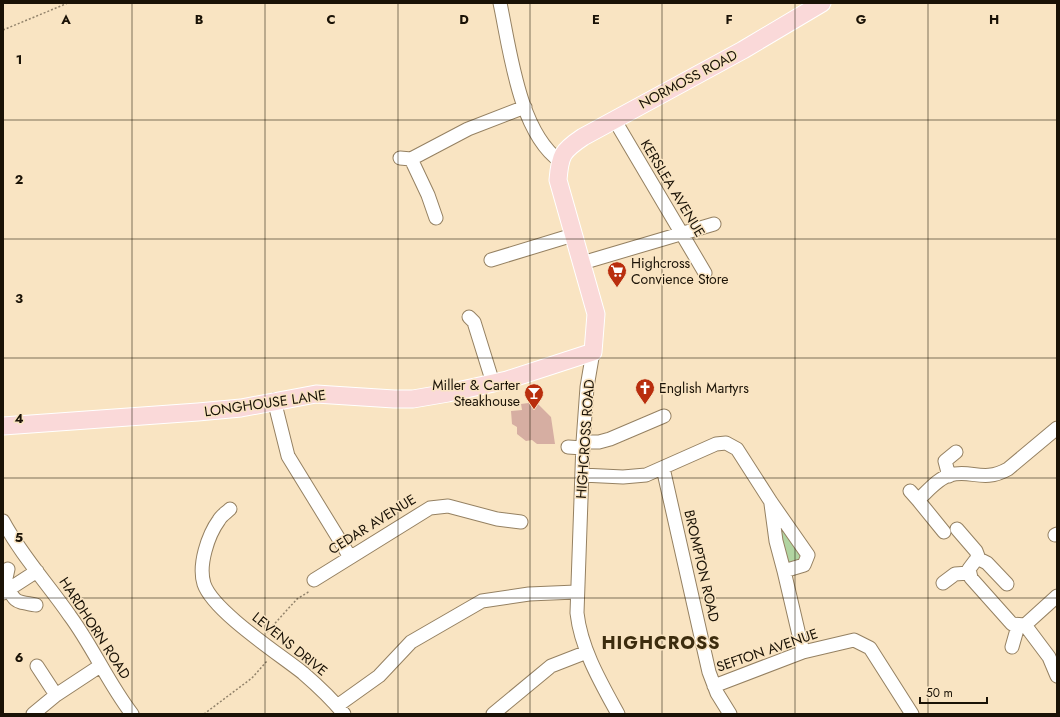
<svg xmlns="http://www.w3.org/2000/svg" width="1060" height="717" viewBox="0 0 1060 717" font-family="Jost,sans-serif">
<rect width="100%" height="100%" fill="#f9e4c2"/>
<path fill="#b1d4a1" d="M772 517 808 555 784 571Z"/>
<path fill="#d6aea2" d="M536 402 551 417 555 444H537L532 440 526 441 517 434V427L512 424 511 411 522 410 521 404Z"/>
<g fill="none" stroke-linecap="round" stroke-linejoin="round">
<g stroke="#958162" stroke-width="15">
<path id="minor" d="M500 3C510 50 519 132 560 161
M614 119 705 273
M400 158 411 159 468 129 525 107
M411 159 428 195 436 218
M491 260 573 235
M582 263 714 224
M469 317 474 322 493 383
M593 352 587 387 583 442 577 613C581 649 601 683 618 714
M274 400 288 456 350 557
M583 442H599L610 439 664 416
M568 447 583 448
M663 468 709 672 717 693 730 714
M582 475 623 477 646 475 716 444 726 443 737 449 771 502 808 555 804 565 784 571 803 652
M949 476 945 461 956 452
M910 491 918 500
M771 504 776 541 784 571
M230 509C226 513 221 516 219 520 208 535 198 565 204 584 213 611 279 654 303 673 318 686 332 699 344 714
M3 521C21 555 48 584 70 616 93 647 108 683 132 714
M957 529 976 551 979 559 987 563 1007 584
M944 532 918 500C927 492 938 478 950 475 971 469 983 483 1008 469L1057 428
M1055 535 1057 534
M979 559 975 561 969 569 971 578 1012 624 1025 625 1057 596
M8 569 5 583C16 604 15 601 36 605
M314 580 430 508 448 506 497 519 521 522
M943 583 955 574 969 573
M3 593 37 571
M1025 625 1049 657 1057 676
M1012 647 1018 626
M37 666 56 695
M714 686 803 652 854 640 870 648 912 714
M337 706 379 676 411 642 482 601 529 594 576 592
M33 714 56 695 100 666
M493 714 551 666 587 652"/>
</g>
<g stroke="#fff" stroke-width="19">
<path id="major" d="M3 426 198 412 241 408 316 394 394 399H413L448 393 507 380 593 352 596 314 558 180C560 155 562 151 583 137L743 50 822 3"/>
</g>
<path stroke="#92836b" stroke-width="1.5" stroke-dasharray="2 2" stroke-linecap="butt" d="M3 30 68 3
M267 632 297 599 310 591
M204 714 252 678 267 661"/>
<use href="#minor" stroke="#fff" stroke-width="13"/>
<use href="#major" stroke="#fad9d9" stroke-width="17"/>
</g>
<path fill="none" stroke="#1a1206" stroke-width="1" stroke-opacity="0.55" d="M132 3V714M265 3V714M398 3V714M530 3V714M662 3V714M795 3V714M928 3V714M3 120H1057M3 239H1057M3 358H1057M3 478H1057M3 598H1057"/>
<defs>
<g id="supermarket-pin" transform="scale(1)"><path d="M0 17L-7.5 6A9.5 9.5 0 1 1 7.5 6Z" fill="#b92e0e" stroke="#f9e4c2"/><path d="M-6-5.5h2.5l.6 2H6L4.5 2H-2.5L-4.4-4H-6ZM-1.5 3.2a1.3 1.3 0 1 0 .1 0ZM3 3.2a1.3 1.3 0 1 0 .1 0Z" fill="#fff"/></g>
<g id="church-pin" transform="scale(1)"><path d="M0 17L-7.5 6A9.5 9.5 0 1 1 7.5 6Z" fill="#b92e0e" stroke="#f9e4c2"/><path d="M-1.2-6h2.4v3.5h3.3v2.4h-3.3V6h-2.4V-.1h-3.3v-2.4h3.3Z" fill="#fff"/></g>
<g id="bar-pin" transform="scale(1)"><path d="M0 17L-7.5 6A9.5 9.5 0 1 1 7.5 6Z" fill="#b92e0e" stroke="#f9e4c2"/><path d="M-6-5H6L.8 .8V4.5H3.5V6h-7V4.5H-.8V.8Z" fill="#fff"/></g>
</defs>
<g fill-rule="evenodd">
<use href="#supermarket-pin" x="617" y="271"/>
<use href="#church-pin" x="645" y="388"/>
<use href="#bar-pin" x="534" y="393"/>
</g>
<g text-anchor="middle" stroke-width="3" stroke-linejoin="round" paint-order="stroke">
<g font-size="14" fill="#1a1206" stroke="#f9e4c2">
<text transform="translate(688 79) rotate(-28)" y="5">NORMOSS ROAD</text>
<text transform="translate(673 188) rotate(59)" y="5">KERSLEA AVENUE</text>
<text transform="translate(265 403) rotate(-8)" y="5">LONGHOUSE LANE</text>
<text transform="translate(585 439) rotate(-86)" y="5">HIGHCROSS ROAD</text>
<text transform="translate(372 524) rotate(-32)" y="5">CEDAR AVENUE</text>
<text transform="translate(702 566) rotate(77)" y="5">BROMPTON ROAD</text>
<text transform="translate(95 628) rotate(57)" y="5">HARDHORN ROAD</text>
<text transform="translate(290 644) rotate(39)" y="5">LEVENS DRIVE</text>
<text transform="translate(767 650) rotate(-19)" y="5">SEFTON AVENUE</text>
</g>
<g font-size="14" fill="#1a1206" stroke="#f9e4c2" text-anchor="start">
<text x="631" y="268">Highcross<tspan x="631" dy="16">Convience Store</tspan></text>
<text x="520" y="390" text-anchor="end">Miller &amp; Carter<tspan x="520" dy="16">Steakhouse</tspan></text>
<text x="659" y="393">English Martyrs</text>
</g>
<g font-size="18" font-weight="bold" letter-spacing="1" fill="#3c2c0e" stroke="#f9e4c2">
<text x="661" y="649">HIGHCROSS</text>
</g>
</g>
<g font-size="13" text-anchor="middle" font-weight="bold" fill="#1a1206" stroke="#f9e4c2" stroke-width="3" stroke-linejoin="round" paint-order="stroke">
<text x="66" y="24">A</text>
<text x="199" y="24">B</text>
<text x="331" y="24">C</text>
<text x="464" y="24">D</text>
<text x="596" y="24">E</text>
<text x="729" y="24">F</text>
<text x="861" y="24">G</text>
<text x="994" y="24">H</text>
<text x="19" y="64">1</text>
<text x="19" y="184">2</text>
<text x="19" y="303">3</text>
<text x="19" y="423">4</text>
<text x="19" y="542">5</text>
<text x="19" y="662">6</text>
</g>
<rect width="1060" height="717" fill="none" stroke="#1a1206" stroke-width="8"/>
<path d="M920 697v6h67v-6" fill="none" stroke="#1a1206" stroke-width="2"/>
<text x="926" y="697" font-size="12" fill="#1a1206" stroke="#f9e4c2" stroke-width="3" paint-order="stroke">50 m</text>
</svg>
